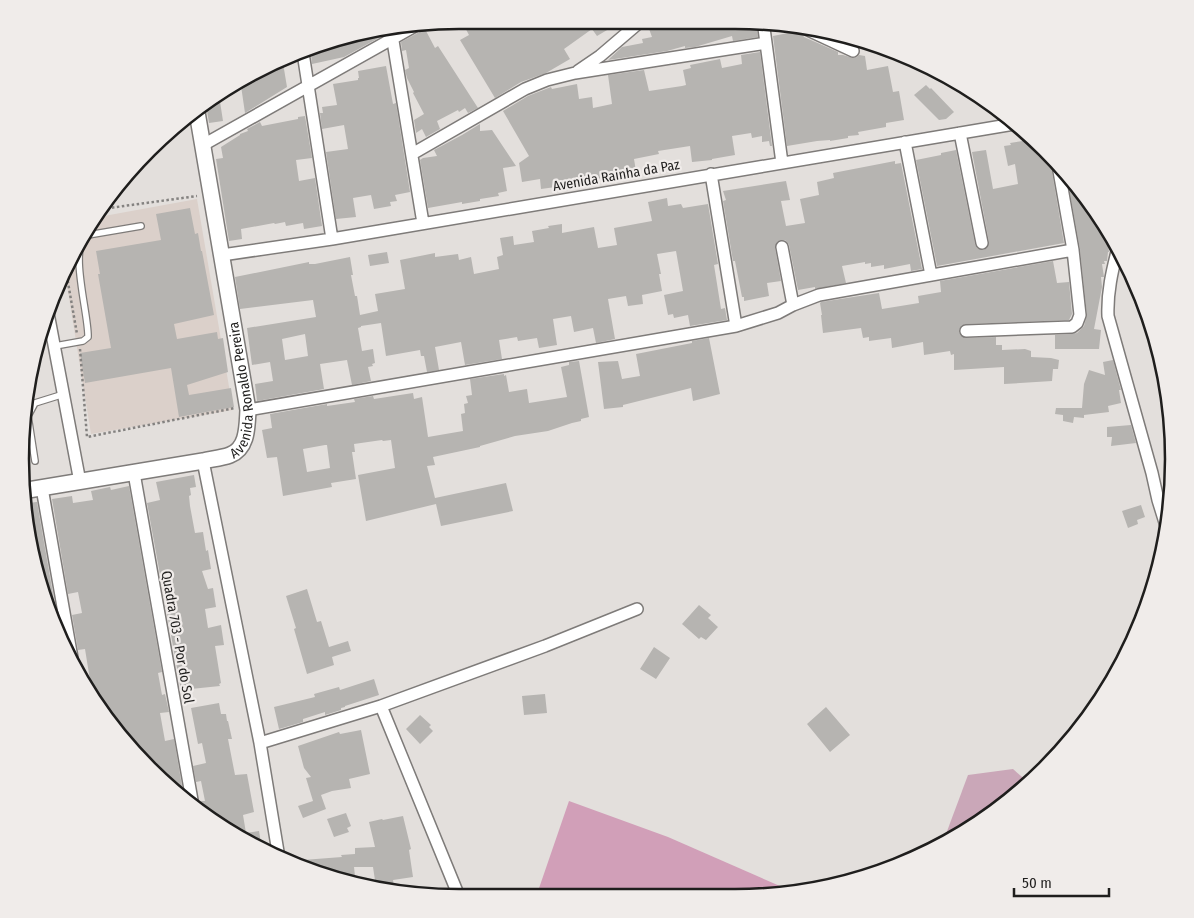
<svg xmlns="http://www.w3.org/2000/svg" width="1194" height="918" viewBox="0 0 1194 918" font-family="'Fira Sans Condensed',sans-serif">
<rect width="100%" height="100%" fill="#e3dfdc"/>
<path fill="#dbd0ca" d="M197 199 233 410 91 434 65 273 79 240 97 216H104Z"/>
<path fill="#caa7b8" d="M1013 769 1029 783 979 824 943 842 968 775Z"/>
<path fill="#d19fb8" d="M569 801 668 837 796 893 792 894H537Z"/>
<path fill="#b6b4b1" fill-rule="evenodd" d="M461 20H624L597 36 592 29 564 49 570 59 546 73 521 82 495 98 460 40 469 35Z
M658 21H756L758 37 733 41 732 36 695 47 685 48V46L667 51 608 60 622 47 643 43 642 39 652 37 648 26Z
M786 25 801 30 802 34 804 37 838 52V55H843L853 58 857 57 859 55 865 56 867 70 888 66 893 92 899 91 904 120 886 123V127L858 132 859 135 848 136V138L830 141V140L817 141 787 146 773 36 788 33Z
M425 29 435 48 438 46 478 108 468 113 465 108 459 112 458 110 437 121 440 129 426 137 422 129 416 133 414 120 424 114 413 93 414 92 407 78 405 70 409 68 406 50 402 51 401 42Z
M384 30V35L344 57 312 64 311 53 317 52 316 47 345 35Z
M760 52 772 146H770L769 141 762 142V136L752 138 751 133 732 136 735 155 712 159V160L692 162 690 146 658 151 659 154 634 159 636 171 563 186 541 189 540 179 522 182 519 163 529 156 503 111 528 96 551 87 552 89 577 84 579 99 592 97 593 108 612 104 608 75 644 70 649 91 682 86 686 85 683 70 691 68 690 65 720 59 722 68 742 64 741 55Z
M283 63 287 87 245 113 240 79 274 64Z
M386 66 393 104 396 103 410 192 395 195 397 201 390 202 391 206 374 209 371 195 353 198 356 217 336 219 326 152 348 149 344 125 322 129 320 113H323L322 107 337 105 333 84 358 80V78H359L358 71Z
M926 85 930 89 931 88 954 112 946 119 939 120 914 95Z
M219 95 223 121 209 123 206 105Z
M305 116 312 158 296 160 299 181 315 178 322 226 304 229 303 223 286 226 285 222 275 224 274 223 241 229 242 239 229 241 216 159 223 158 221 147 240 135V134L248 131 247 129 260 122 262 126 298 119V117Z
M480 124V131L492 130 516 166 503 168 507 191 498 193 499 196 480 199V201L462 204V202L428 208 420 160 423 158 437 156 434 150 462 135Z
M1029 140 1054 166 1052 172 1064 243 937 266 916 160 941 155V153L956 150 975 244 977 248 983 250 987 248 989 242 972 152 986 150 993 189 1018 184 1015 164 1008 166 1004 146 1011 145 1010 143Z
M895 161V164L901 163 922 269 911 271 910 264 884 269V265L871 267V263L865 264V262L842 266 846 283 815 289V287L798 290 789 245 785 240H781L777 242 775 248 781 281 767 283 769 296 744 301V297H742L735 261H733L723 201 726 200 723 191 786 181 790 200 781 201 786 226 805 223 800 199 819 195 817 182 834 178 833 173Z
M1068 182 1100 215 1112 238H1107L1109 252H1108L1107 261H1104L1105 264H1102L1104 277H1101L1102 287 1094 329 1101 330 1099 349H1055V335L1072 334 1077 333 1084 326 1087 315 1080 249Z
M667 198 668 206 681 204 683 208 708 204 718 264 714 265 721 309 725 308 727 320 690 326 688 315 674 318 673 314 668 315 664 295 683 291 676 251 657 254 661 274H659L662 291 642 295 643 304 628 306 626 296 608 299 615 339 596 343 593 328 574 332 571 316 553 319 557 345 539 348 537 338 518 341 517 337 499 340 502 359 465 365 461 342 435 347 439 370 427 372 424 356H421L420 350 386 356 381 323 361 326V327L358 328 362 351 373 349 375 363 372 364 373 366 368 367 371 381 352 385 347 360 320 364 324 389 257 401 255 384 273 381 270 362 252 365 247 328 316 317 313 300 240 309 235 277 309 262V264H315L350 257 353 275H351L355 296H357L360 315 378 311 375 294 405 289 400 260 435 253V257L458 254 459 260 471 257 474 274 499 269 497 257 503 255 500 238 513 236 514 245 534 242 532 231 549 228 548 226 562 224V233L594 227 598 248 617 245 614 228 652 221 648 202ZM305 334 308 356 285 360 282 339Z
M190 208 195 234 198 233 201 251H202L214 315 174 324 177 339 217 332 218 339 223 338 228 372 187 385 189 395 231 388 234 407 179 417 171 368 85 383 80 353 111 348 98 274H100L96 251 161 240 156 214Z
M387 252 389 263 370 266 368 255Z
M1053 261 1057 283 1069 282 1072 314 1069 320 966 324 962 325 959 331 960 335 966 338 996 337V345H1002V350L1025 349 1031 351V357L1051 358 1059 360 1058 369H1053L1052 381 1004 384V367L954 370V354L951 355 950 351 924 355 923 342 892 348 891 338 869 341V337L863 338 861 328 823 333 821 315H822L820 303 821 302 879 293 882 309 919 303 918 296 941 292 940 281Z
M709 338 720 394 693 401 691 388 623 405V407L604 409 598 362 618 361 622 379 640 376 636 354 692 343V341Z
M1113 360 1121 390H1119L1121 403 1108 406 1109 412 1084 415V418L1074 417 1073 423 1063 421V415L1055 414 1056 408H1082L1084 384 1089 370 1105 375 1103 362Z
M579 361 589 417 581 419V421L572 423 548 431 515 436 480 446V447L433 457 435 465 427 466 435 498 506 483 513 511 441 526 436 504 366 521 358 475 395 468 391 440 383 441 382 440 354 444 355 452H352L356 479 331 483 332 487 283 496 277 457 267 458 262 430 272 428 270 414 327 404V406L355 402 354 399 373 396 374 399 413 393 414 399 422 397 428 437 463 431 461 414 465 413 464 404 468 403 466 396 472 395 470 379 504 374V376L506 375 509 392 527 389 529 403 567 397 561 367 569 365V362ZM325 445H327L330 468 307 472 303 449Z
M1131 425 1136 443 1111 446 1112 437H1107V427Z
M194 475 196 487 190 488 191 495 189 496 190 506 195 533 203 532 206 551 208 550 211 569 202 571 208 589 213 588 216 607 205 609 208 628 221 625 224 645 215 646 221 683 219 684 220 686 181 690 147 503 160 500 156 482Z
M129 486 162 672 158 673 162 695 165 694 169 712 160 713 165 741 174 739 182 786 173 788H171L148 769 94 703 83 681 90 680 85 649 78 650 72 615 82 613 78 592 68 594 52 499 72 496 73 503 93 500 91 491 110 487 111 490Z
M36 502H37L60 634 43 600 24 504Z
M1141 505 1145 517 1137 520 1138 524 1128 528 1122 511Z
M307 589 317 622 321 621 329 647 348 641 351 651 332 657 334 665 307 674 294 629 296 628 286 596Z
M699 605 711 615 708 618 718 627 706 640 701 637 699 639 682 624Z
M654 647 670 658 656 679 640 669Z
M374 679 379 695 345 706V707L341 708V710L325 715V712L303 719V722L279 729 274 707 315 697 314 694 339 687 340 690Z
M545 694 547 713 524 715 522 696Z
M219 703 221 714H226L227 721H228L232 739H228L235 775 247 774 254 812 243 815 246 833 259 831 262 849 215 824 203 814 201 801H205L201 781 196 782 193 766 206 763 202 743 198 744 191 708Z
M826 707 850 735 830 752 807 724Z
M420 715 431 725 429 727 433 731 420 744 406 729Z
M361 730 370 774 349 779 351 788 332 791 321 795 326 809 303 818 298 806 313 801 306 778 311 777 304 768 298 746 339 732 340 734Z
M346 813 351 826 347 828 349 832 334 837 327 819Z
M403 816 411 849 409 850 413 877 393 880 395 893 376 887 373 867H354L355 876H335L328 875V871L318 872 303 868V860L342 857 341 855 355 854V848L375 847 369 822 382 819 383 820Z"/>
<g fill="none" stroke-linecap="round" stroke-linejoin="round">
<g stroke="#7e7b79" stroke-width="8">
<path id="service" d="M55 346 83 341 88 337C89 316 69 249 86 236 86 236 93 234 94 234L141 226
M35 461 28 416 35 403 64 394"/>
</g>
<g stroke="#7e7b79" stroke-width="14">
<path id="minor" d="M391 29 423 223
M808 30 853 51
M766 43 782 163
M303 53 332 239
M578 71 600 56 641 21
M960 133 982 243
M905 142 931 275
M203 145 415 26
M412 154 525 89 547 80 575 73 766 43 763 21
M711 174 736 326
M782 247 793 305
M1118 248C1112 271 1107 293 1108 316L1152 473 1158 500 1167 529
M222 255 332 239 1014 124
M48 313 80 482
M966 331 1072 327 1077 323 1080 315 1073 250 1059 171
M248 410 736 326 778 313 793 305 819 295 1073 250
M203 461 260 743 279 858
M134 473 193 806
M42 488 72 658
M381 706 458 894
M260 743 381 706 545 646 637 609"/>
</g>
<g stroke="#7e7b79" stroke-width="18">
<g id="tertiary">
<path id="s1" d="M22 491 203 461C212 459 222 458 230 455 248 448 247 426 248 410L197 112"/>
</g>
</g>
<path stroke="#848280" stroke-width="2.5" stroke-dasharray="2.5 2.5" stroke-linecap="butt" d="M102 209 197 196
M66 271 77 334
M80 349 87 437 235 408"/>
<use href="#service" stroke="#fff" stroke-width="5.5"/>
<use href="#minor" stroke="#fff" stroke-width="11"/>
<use href="#tertiary" stroke="#fff" stroke-width="15"/>
</g>
<g text-anchor="middle" stroke-width="4.5" stroke-linejoin="round" paint-order="stroke">
<g font-size="14" fill="#1f1e1d" stroke="#f0ecea">
<text transform="translate(616 175) rotate(-10)" y="5">Avenida Rainha da Paz</text>
<text dy="5" stroke="none"><textPath href="#s1" startOffset="282">Avenida Ronaldo Pereira</textPath></text>
<text transform="translate(178 637) rotate(80)" y="5">Quadra 703 - Por do Sol</text>
</g>
</g>
<path d="M0 0H1194V918H0ZM459 29H735A430 430 0 0 1 1165 459V459A430 430 0 0 1 735 889H459A430 430 0 0 1 29 459V459A430 430 0 0 1 459 29Z" fill="#f0ecea" fill-rule="evenodd"/>
<path fill="none" stroke="#1f1e1d" stroke-width="2.5" d="M459 29H735A430 430 0 0 1 1165 459V459A430 430 0 0 1 735 889H459A430 430 0 0 1 29 459V459A430 430 0 0 1 459 29Z"/>
<path d="M1014 888v8h95v-8" fill="none" stroke="#1f1e1d" stroke-width="2.5"/>
<text x="1022" y="888" font-size="15" fill="#1f1e1d" stroke="#f0ecea" stroke-width="4" paint-order="stroke">50 m</text>
</svg>
